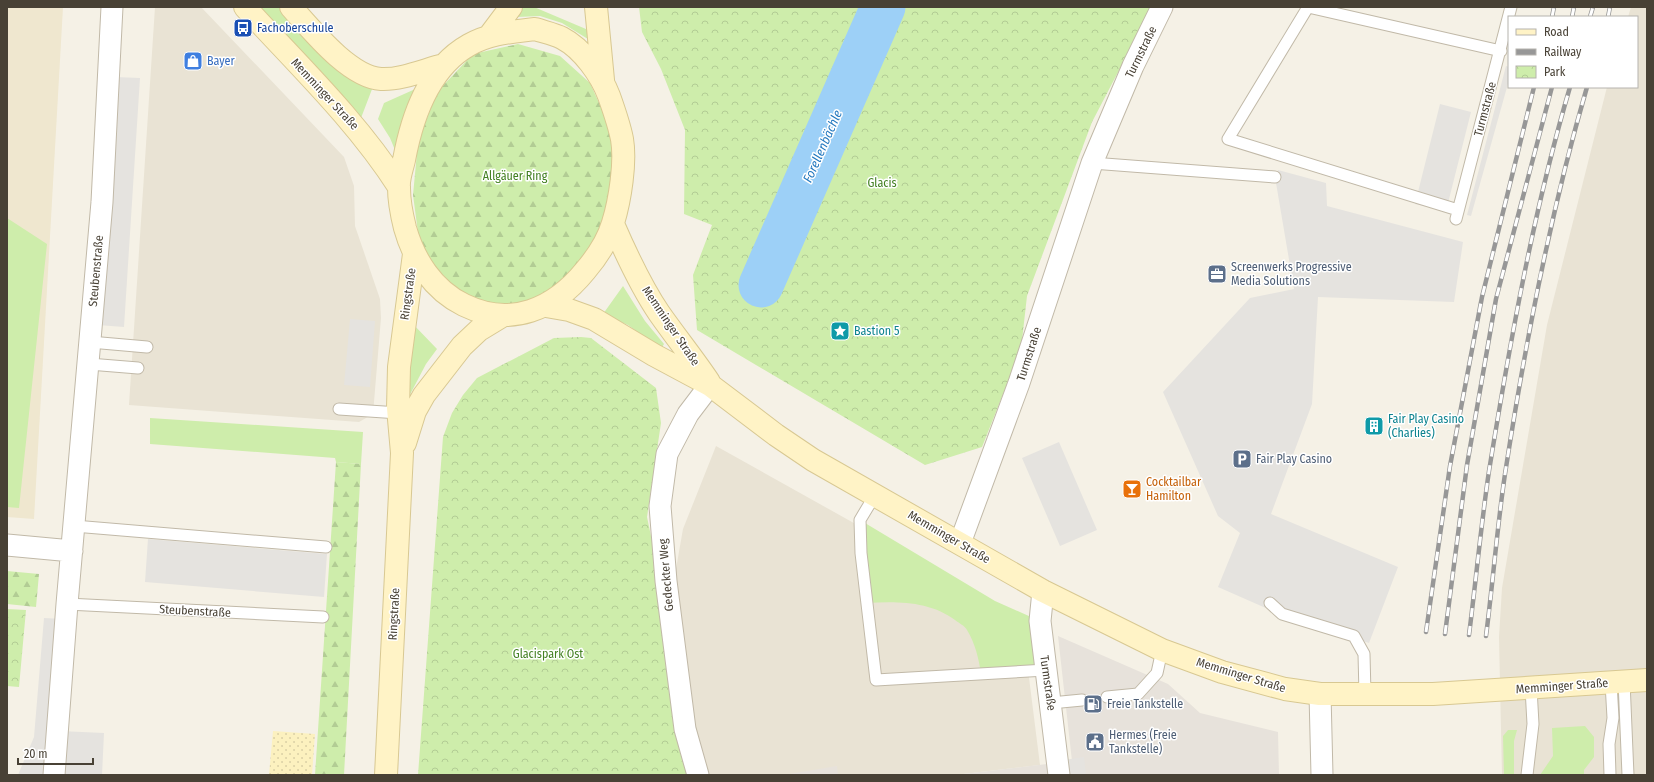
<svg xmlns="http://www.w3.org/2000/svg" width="1654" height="782" viewBox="0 0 1654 782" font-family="'Fira Sans Condensed',sans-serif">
<defs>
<pattern id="forest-firs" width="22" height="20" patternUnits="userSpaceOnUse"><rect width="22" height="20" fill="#ceedab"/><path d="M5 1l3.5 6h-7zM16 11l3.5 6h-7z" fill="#b2cc94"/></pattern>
<pattern id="sand-dots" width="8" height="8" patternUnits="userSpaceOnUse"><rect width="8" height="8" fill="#fcf1bf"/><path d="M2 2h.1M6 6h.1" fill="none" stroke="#dad0a5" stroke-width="1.8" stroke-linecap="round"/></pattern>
<pattern id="park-crowns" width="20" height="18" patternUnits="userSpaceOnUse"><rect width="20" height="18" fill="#ceedab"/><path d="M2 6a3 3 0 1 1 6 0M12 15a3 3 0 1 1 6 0" fill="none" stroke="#b2cc94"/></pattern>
</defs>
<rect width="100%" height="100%" fill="#f5f1e6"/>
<path fill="#e9e3d4" d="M155 7H201L344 157 354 186 355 226 380 299 381 318 373 414 359 422 129 405Z
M1631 7H1647V775H1502L1499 637 1502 588 1547 325 1607 87H1637V17H1628Z
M716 446 852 522 995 608 1022 622 1040 765 955 775H708L692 720 674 580 683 529Z"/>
<path fill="#e7e2db" d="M1058 636 1168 684 1200 713 1278 732 1279 775H955L1072 761Z
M837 766 838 775H783Z"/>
<path fill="#efe7cf" d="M7 7H63L34 519 7 517Z"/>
<path fill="#ceedab" d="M257 7H282L374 84 361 118Z
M523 7H534L593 32 596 44 562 23 540 16 517 17Z
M422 86 395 150 390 138 378 119 384 103Z
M7 218 47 244 19 508 7 507Z
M623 286 645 321 664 344 661 349 628 325 603 314Z
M411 322 437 349 426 364 405 404Z
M150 418 363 432 361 464 336 462 335 458 150 444Z
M860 520 995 601 1040 621 1046 670 981 674C979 659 975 643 967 630 965 626 959 623 955 620 930 601 897 601 866 603Z
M1585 726 1594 737V757L1584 770V775H1540L1553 756 1552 728Z
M1508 730H1517L1514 741V775H1504L1503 736Z"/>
<path fill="url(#forest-firs)" d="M518 44 560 56 590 83 604 114 616 154 602 236 580 271 523 306 487 303 462 295 430 261 419 240 413 195 418 142 437 92 473 54Z
M336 462 361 464 344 775H315Z
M7 571 39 574 36 607 7 604Z"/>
<path fill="url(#sand-dots)" d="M273 731 315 734 312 775H269Z"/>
<path fill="url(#park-crowns)" d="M639 7H1152L1092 122 1027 296 1021 349 982 447 925 465 697 330 693 275 712 225 684 214 685 130 661 69 642 32Z
M581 337 591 338 656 388 661 423 647 517 660 579 693 775H418L443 437 452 413 463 395 477 378 554 338Z
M7 609 26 610 19 687 7 686Z"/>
<path fill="#e5e3df" d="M1506 66 1509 67V80L1471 216 1467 215Z
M115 77 140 78 124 327 98 325Z
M1440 104 1471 112 1446 211 1415 204Z
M1278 170 1326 183 1327 206 1463 242 1454 302 1318 297 1312 404 1271 514 1398 567 1369 643 1277 613 1218 587 1240 533 1218 516 1163 392 1250 298 1294 289 1275 177Z
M350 319 375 321 370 387 344 385Z
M1059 442 1097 530 1060 546 1022 458Z
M148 539 327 554 324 597 145 582Z
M44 618 63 619 55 744 42 775H18L34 737Z
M60 731 104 733 102 775H57Z
M1084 757 1086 775H1065L1064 760Z"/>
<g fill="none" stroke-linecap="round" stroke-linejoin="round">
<path stroke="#9dd0f7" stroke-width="45" d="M761 285 883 7"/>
<g stroke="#c1b9a8" stroke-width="13">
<path id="lane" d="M1092 163 1275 177
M1458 210 1228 139 1308 7 1501 51
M1456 219 1511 7
M90 342 147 347
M89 364 138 368
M339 409 399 413
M875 495 860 520 861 553 876 680 1046 670
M74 526 326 547
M1270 603 1282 614 1354 636 1364 654 1365 694
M67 604 323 617
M1624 681 1628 775
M1107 697 1138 694 1157 673 1162 650
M1051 703 1082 700
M1527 775 1533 724 1531 688
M1610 775 1609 744 1613 718 1611 683"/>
</g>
<g stroke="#c1b9a8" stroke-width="23">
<path id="street" d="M960 543 1019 383 1092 163 1133 66 1162 7
M7 545 72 551
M1043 591 1040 621 1059 775
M1320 694 1322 775
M54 775 67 604 102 202 112 7
M698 775 685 729 666 581 660 506 667 454 688 414 710 385"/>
</g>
<g stroke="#d8c892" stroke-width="24">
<path id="secondary" d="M245 7C298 65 356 120 399 187
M291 7C311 29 349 77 381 79 401 80 424 70 444 65
M596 7 603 80
M535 29C544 32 554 34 562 38 583 49 601 75 609 96 614 110 619 124 622 139 626 162 620 200 613 223 608 240 597 257 585 271 554 309 511 328 464 305 433 290 414 260 405 228 402 216 399 201 399 188 398 179 402 169 404 160 412 117 428 68 469 45 490 33 512 32 535 29Z
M490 35 511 7
M613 224C626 254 640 285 659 313 675 336 693 358 709 382
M546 306 569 310 594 319 654 355 710 385 776 435 813 460 1043 591 1162 650 1222 672 1285 689 1320 694H1433L1647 680
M405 443 415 411 424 395 462 346 479 330 502 316
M386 775 402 453 398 408 399 367 414 254"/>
</g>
<use href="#lane" stroke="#fff" stroke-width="11"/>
<use href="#street" stroke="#fff" stroke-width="21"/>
<use href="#secondary" stroke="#fff3c6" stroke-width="22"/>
<g stroke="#979797" stroke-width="4.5">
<path id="rail" d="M1552 17 1554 7
M1572 17 1574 7
M1590 17 1593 7
M1608 17 1610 7
M1426 632 1450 466 1482 297 1534 87
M1445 634 1467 465 1496 299 1552 87
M1469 635C1476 580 1481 525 1489 471 1510 342 1533 213 1570 87
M1486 636C1493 582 1497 528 1505 474 1525 344 1550 214 1587 87"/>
</g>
<use href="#rail" stroke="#fff" stroke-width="3" stroke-dasharray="9" stroke-linecap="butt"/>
</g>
<defs>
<g id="bus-square" transform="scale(1)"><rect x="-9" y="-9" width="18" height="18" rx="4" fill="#1a4fb4" stroke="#fff"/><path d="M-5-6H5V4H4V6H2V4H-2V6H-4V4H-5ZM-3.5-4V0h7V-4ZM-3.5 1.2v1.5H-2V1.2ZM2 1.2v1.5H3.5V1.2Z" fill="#fff"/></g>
<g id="shop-square" transform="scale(1)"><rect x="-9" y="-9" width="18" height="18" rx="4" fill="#3f7fe0" stroke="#fff"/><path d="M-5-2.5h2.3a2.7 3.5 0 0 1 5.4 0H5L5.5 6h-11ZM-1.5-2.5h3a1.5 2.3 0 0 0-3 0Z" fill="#fff"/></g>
<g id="office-square" transform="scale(1)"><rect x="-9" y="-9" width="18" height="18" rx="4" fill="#5c6f8a" stroke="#fff"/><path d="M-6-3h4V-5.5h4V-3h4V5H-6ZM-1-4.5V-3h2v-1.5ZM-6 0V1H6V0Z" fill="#fff"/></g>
<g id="sight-square" transform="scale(1)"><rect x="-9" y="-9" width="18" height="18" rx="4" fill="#0f9aa8" stroke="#fff"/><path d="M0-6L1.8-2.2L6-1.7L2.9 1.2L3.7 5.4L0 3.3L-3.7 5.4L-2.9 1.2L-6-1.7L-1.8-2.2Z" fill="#fff"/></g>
<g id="building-square" transform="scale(1)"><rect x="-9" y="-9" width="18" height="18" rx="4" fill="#0f9aa8" stroke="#fff"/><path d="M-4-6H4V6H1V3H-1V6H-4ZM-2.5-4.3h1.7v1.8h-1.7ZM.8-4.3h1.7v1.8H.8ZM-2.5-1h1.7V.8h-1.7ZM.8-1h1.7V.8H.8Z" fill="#fff"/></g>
<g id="parking-square" transform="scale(1)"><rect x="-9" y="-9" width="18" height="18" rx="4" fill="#5c6f8a" stroke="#fff"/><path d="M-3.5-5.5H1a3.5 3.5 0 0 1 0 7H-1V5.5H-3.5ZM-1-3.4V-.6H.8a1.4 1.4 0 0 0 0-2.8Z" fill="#fff"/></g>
<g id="bar-square" transform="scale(1)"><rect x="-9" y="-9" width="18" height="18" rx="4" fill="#e8710a" stroke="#fff"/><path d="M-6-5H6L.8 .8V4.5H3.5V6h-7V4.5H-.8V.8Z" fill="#fff"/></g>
<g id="fuel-square" transform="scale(1)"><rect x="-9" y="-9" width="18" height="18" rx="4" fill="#5c6f8a" stroke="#fff"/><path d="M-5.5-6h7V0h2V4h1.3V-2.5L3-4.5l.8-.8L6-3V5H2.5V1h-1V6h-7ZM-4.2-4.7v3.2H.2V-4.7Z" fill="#fff"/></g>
<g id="civic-square" transform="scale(1)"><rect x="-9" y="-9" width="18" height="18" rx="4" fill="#5c6f8a" stroke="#fff"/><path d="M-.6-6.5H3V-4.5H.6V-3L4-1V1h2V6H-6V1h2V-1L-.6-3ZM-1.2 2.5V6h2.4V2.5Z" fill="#fff"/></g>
</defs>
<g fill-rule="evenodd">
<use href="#bus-square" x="243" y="28"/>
<use href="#shop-square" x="193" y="61"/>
<use href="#office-square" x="1217" y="274"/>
<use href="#sight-square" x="840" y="331"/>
<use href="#building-square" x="1374" y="426"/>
<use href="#parking-square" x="1242" y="459"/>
<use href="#bar-square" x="1132" y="489"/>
<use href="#fuel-square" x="1093" y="704"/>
<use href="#civic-square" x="1095" y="742"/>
</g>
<g text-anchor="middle" stroke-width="3" stroke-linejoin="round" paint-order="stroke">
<g font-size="12" fill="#164399" stroke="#fff" text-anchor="start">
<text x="257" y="32">Fachoberschule</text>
</g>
<g font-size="12" fill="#484135" stroke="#fff">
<text transform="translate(1141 52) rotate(-64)" y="4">Turmstraße</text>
<text transform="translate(325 94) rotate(47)" y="4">Memminger Straße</text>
<text transform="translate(1485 109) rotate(-75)" y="4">Turmstraße</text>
<text transform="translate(96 271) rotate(-85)" y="4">Steubenstraße</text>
<text transform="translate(408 294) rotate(-82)" y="4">Ringstraße</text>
<text transform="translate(671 326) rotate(56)" y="4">Memminger Straße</text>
<text transform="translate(1029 354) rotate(-72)" y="4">Turmstraße</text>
<text transform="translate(949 537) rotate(30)" y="4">Memminger Straße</text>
<text transform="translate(666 575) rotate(-95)" y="4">Gedeckter Weg</text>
<text transform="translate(195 611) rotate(3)" y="4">Steubenstraße</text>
<text transform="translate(394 614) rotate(-87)" y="4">Ringstraße</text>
<text transform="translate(1241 675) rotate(17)" y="4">Memminger Straße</text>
<text transform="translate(1048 683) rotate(82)" y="4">Turmstraße</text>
<text transform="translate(1562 686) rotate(-4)" y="4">Memminger Straße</text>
</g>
<g font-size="12" fill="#366cbe" stroke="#fff" text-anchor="start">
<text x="207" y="65">Bayer</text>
</g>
<g font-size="12" fill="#438022" stroke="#fff">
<text x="515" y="180">Allgäuer Ring</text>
<text x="882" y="187">Glacis</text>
<text x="548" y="658">Glacispark Ost</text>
</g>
<g font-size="12" fill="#4e5e75" stroke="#fff" text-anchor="start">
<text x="1231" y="271">Screenwerks Progressive<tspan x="1231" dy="14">Media Solutions</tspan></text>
<text x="1256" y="463">Fair Play Casino</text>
<text x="1107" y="708">Freie Tankstelle</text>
<text x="1109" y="739">Hermes (Freie<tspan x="1109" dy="14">Tankstelle)</tspan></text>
</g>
<g font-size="12" fill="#0d838f" stroke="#fff" text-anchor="start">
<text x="854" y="335">Bastion 5</text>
<text x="1388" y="423">Fair Play Casino<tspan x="1388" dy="14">(Charlies)</tspan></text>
</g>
<g font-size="12" fill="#c56008" stroke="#fff" text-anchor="start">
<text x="1146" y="486">Cocktailbar<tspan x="1146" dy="14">Hamilton</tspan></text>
</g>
<g font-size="13" font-style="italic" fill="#2479bf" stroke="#fff">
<text transform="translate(822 146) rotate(-66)" y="5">Forellenbächle</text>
</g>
</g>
<rect width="1654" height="782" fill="none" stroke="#484135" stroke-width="16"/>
<rect x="1508" y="16" width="130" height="72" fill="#ffffff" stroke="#b6b3ae"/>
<rect x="1516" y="29" width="20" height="6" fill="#fff3c6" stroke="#b6b3ae"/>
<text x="1544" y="36" font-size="12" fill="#484135">Road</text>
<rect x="1516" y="49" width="20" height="6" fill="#979797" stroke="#b6b3ae"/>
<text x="1544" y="56" font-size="12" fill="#484135">Railway</text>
<rect x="1516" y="66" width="20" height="12" fill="url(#park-crowns)" stroke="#b6b3ae"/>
<text x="1544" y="76" font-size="12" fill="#484135">Park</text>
<path d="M18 758v6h75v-6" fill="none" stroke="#484135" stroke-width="2"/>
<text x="24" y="758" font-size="12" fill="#484135" stroke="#ffffff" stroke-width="3" paint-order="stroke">20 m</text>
</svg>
